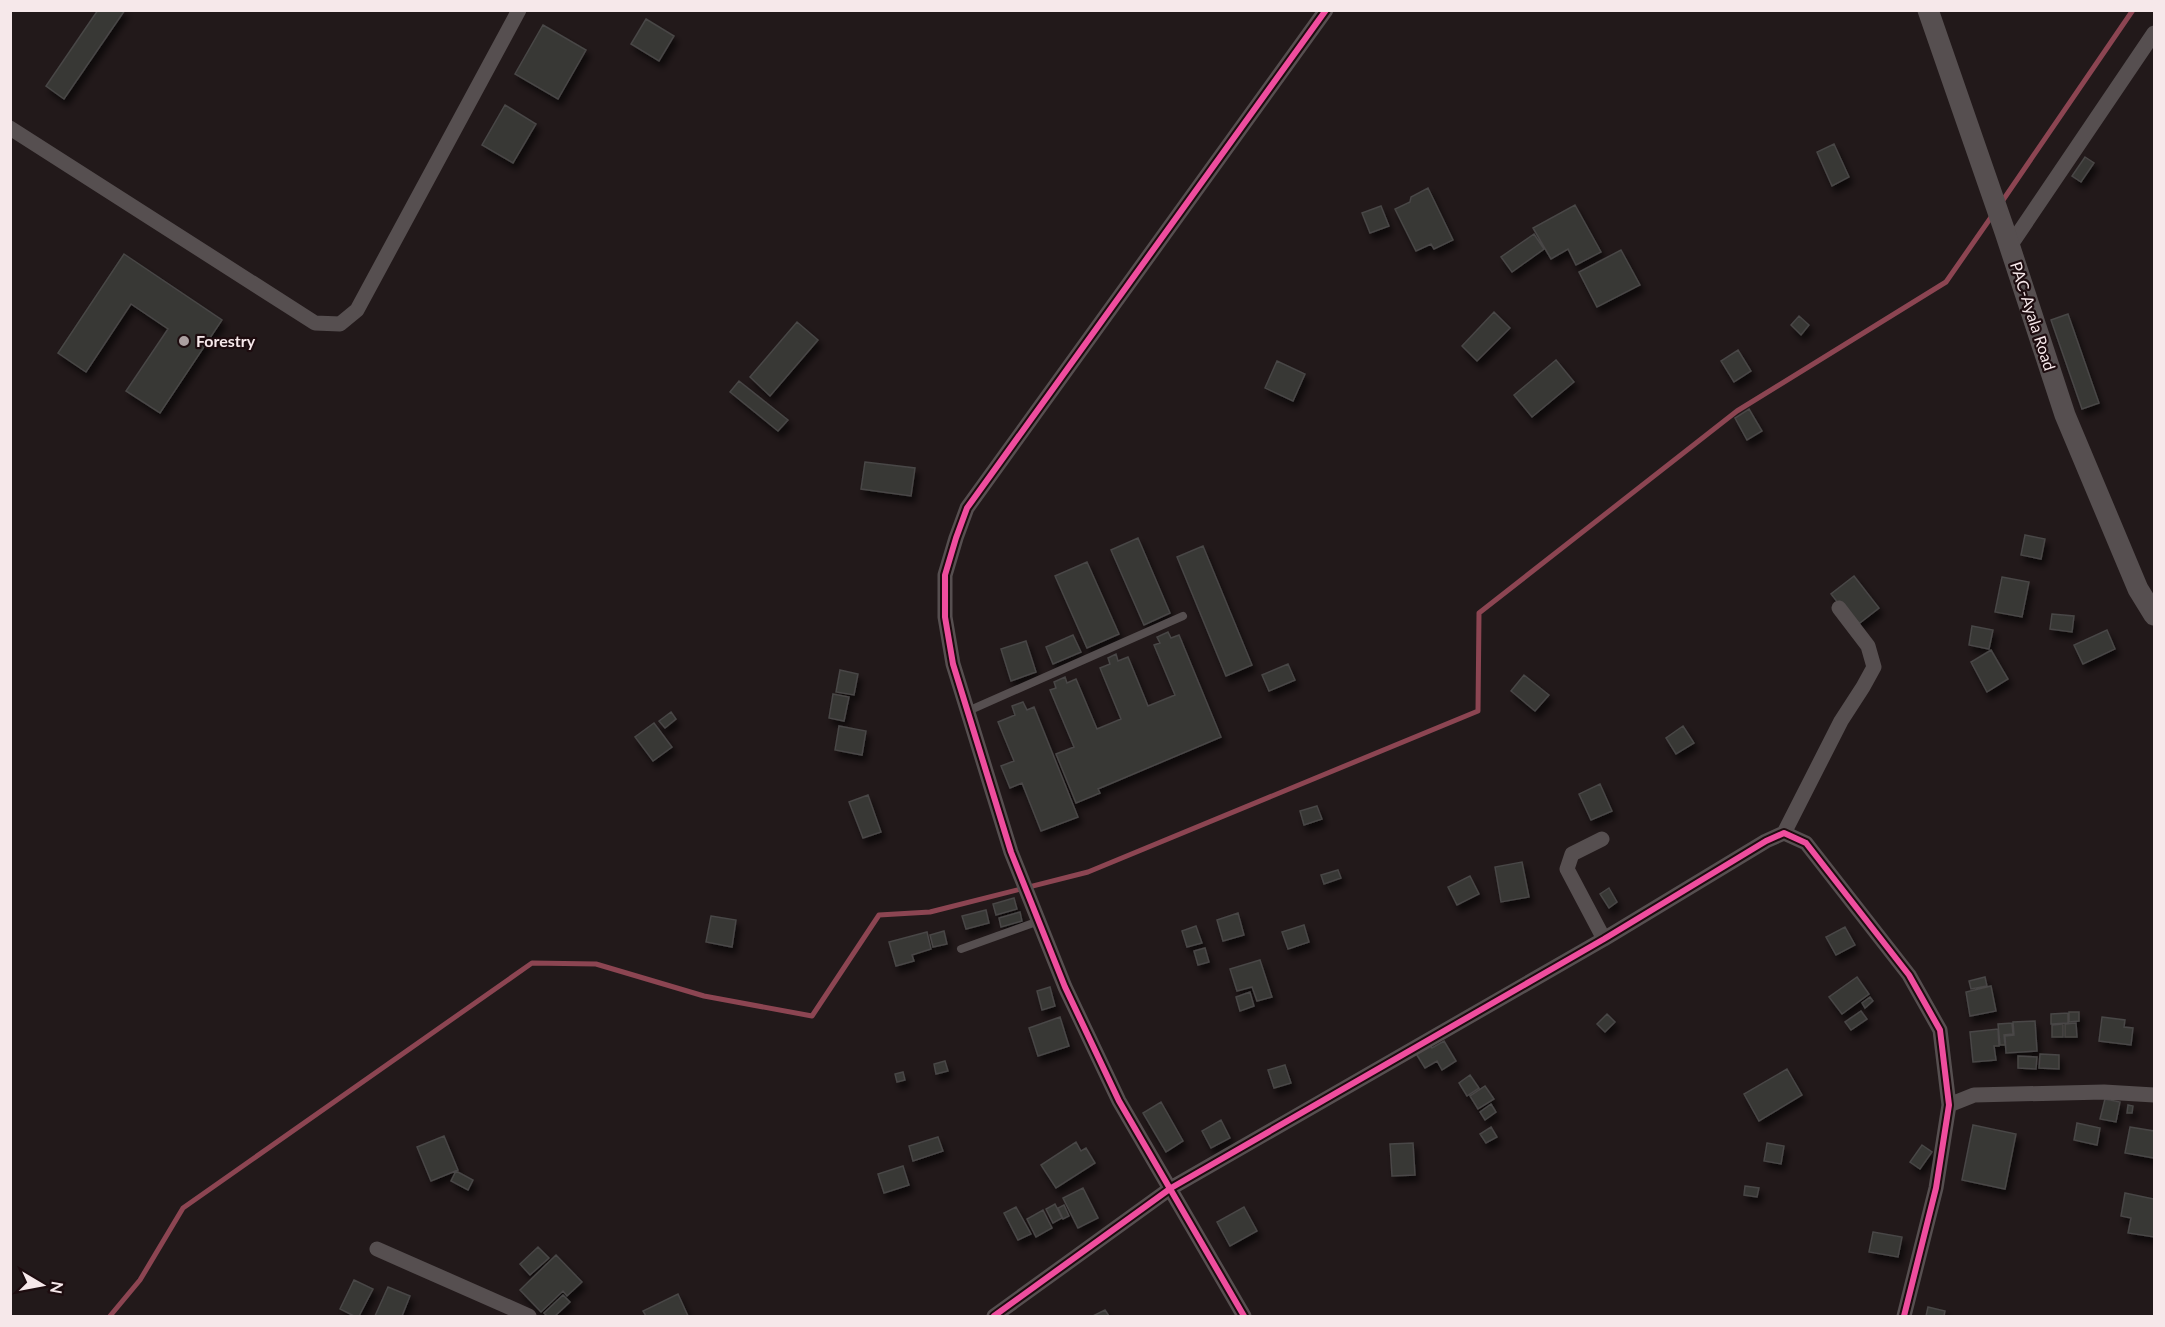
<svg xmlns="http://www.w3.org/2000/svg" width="2165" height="1327" viewBox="0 0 2165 1327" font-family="Lato,sans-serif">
<defs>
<filter id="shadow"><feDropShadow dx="3.5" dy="6" stdDeviation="3" flood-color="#0009"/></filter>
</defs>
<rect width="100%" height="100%" fill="#22191a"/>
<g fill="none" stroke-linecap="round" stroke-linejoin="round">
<path stroke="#8c4552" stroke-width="5" d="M2001 203 2133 10
M110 1316 140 1280 183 1208 532 963 596 964 704 996 812 1016 879 915 930 912 1088 872 1478 711 1479 613 1737 411 1946 282 1994 213"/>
</g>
<path fill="#393736" stroke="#484746" stroke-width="1.5" filter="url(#shadow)" d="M98 10H125L64 99 46 86Z
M646 19 674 36 659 61 631 44Z
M543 25 586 50 558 99 515 74Z
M505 105 536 124 513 163 482 145Z
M1834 144 1849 177 1832 186 1817 152Z
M2085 157 2094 163 2081 182 2072 176Z
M1428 188 1453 240 1434 249 1431 244 1416 251 1395 209 1410 202 1411 197Z
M1575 205 1601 252 1576 265 1568 249 1551 259 1533 228Z
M1381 206 1389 226 1370 233 1362 213Z
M1534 234 1544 249 1512 272 1501 257Z
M1621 250 1640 285 1597 307 1579 272Z
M124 254 222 320 160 413 126 391 168 329 131 304 86 372 58 353Z
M1494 312 1510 328 1477 361 1462 346Z
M2068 314 2099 403 2082 409 2051 320Z
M1799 316 1809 325 1801 335 1791 325Z
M797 322 818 340 770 396 750 377Z
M1738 350 1751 371 1734 382 1721 361Z
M1556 360 1574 382 1532 417 1514 395Z
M1277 361 1305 374 1293 401 1265 388Z
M739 381 788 420 778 431 730 392Z
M1749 409 1762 431 1747 440 1735 418Z
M865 462 915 468 911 496 861 489Z
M2025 535 2045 539 2041 559 2021 555Z
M1138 538 1170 613 1144 625 1111 550Z
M1203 546 1252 665 1226 676 1177 557Z
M1087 562 1119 634 1087 648 1055 576Z
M1854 576 1879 608 1856 626 1831 594Z
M2002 577 2029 582 2022 617 1995 612Z
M2052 614 2074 616 2072 632 2050 629Z
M1972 626 1993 630 1989 649 1969 645Z
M2107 630 2115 649 2083 664 2074 645Z
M1168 632 1171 638 1179 635 1221 737 1098 789 1100 793 1076 803 1056 754 1074 747 1050 690 1056 688 1054 682 1065 677 1067 683 1076 679 1097 729 1121 719 1100 668 1110 664 1108 658 1116 654 1118 661 1128 657 1148 706 1175 695 1154 645 1160 643 1157 637Z
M1073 635 1081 652 1053 664 1046 647Z
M1026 641 1036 672 1011 681 1001 649Z
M1991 650 2008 679 1987 692 1971 662Z
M1288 664 1295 680 1269 691 1262 675Z
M840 670 858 674 854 695 836 692Z
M1524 675 1549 695 1535 711 1511 691Z
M833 694 849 697 844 721 829 718Z
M1023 702 1027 710 1034 707 1078 817 1041 831 1022 783 1010 788 1001 766 1014 761 998 722 1015 715 1012 706Z
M671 712 676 719 665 728 659 721Z
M654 723 672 747 653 761 635 737Z
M839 726 866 731 862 755 835 750Z
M1683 726 1694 743 1676 754 1666 738Z
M1600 784 1612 811 1591 820 1579 794Z
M868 795 881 832 863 838 849 802Z
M1317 806 1322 819 1304 825 1300 811Z
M1522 862 1529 897 1501 902 1495 867Z
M1338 870 1341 878 1324 884 1321 875Z
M1470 876 1479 894 1457 905 1448 887Z
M1609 888 1617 902 1609 908 1600 894Z
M1014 898 1017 909 996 915 993 904Z
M986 910 989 923 966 929 962 916Z
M1020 912 1022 921 1001 927 999 918Z
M1238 913 1244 935 1223 941 1217 920Z
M711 916 736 920 732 947 706 942Z
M1304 925 1309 942 1288 949 1282 932Z
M1196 926 1202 943 1187 947 1182 931Z
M1845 927 1855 945 1836 955 1826 937Z
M944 931 947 944 933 947 930 935Z
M927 932 931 949 912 955 914 961 896 966 889 942Z
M1205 948 1209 962 1198 965 1194 951Z
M1260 960 1272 997 1257 1001 1252 987 1237 991 1230 969Z
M1857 977 1869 994 1842 1014 1829 997Z
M1985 977 1987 986 1971 989 1969 981Z
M1991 986 1996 1011 1970 1016 1966 992Z
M1050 987 1055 1006 1042 1010 1037 991Z
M1250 992 1254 1006 1240 1011 1236 997Z
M1870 997 1873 1001 1865 1008 1862 1003Z
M1861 1011 1867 1019 1851 1030 1845 1022Z
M2069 1012H2079V1021L2069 1022Z
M2068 1013V1023L2051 1024V1014Z
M1607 1014 1615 1022 1605 1032 1597 1024Z
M1060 1017 1069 1046 1038 1056 1029 1028Z
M2102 1017 2125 1020 2124 1027 2133 1028 2131 1045 2099 1041Z
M2035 1021 2037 1051 2006 1053 2005 1036 2014 1035 2013 1022Z
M2012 1023 2013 1034 2004 1035 2005 1045H2000L1998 1024Z
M2076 1023 2077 1037H2065V1024Z
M2063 1024V1037H2052V1025Z
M1998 1029 1999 1046H1994L1996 1060 1973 1062 1970 1032Z
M1444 1041 1456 1061 1442 1070 1437 1061 1425 1068 1415 1052 1429 1043 1432 1048Z
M2040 1054 2059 1055V1069L2039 1068Z
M2018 1056 2037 1057 2036 1069 2018 1068Z
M945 1061 948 1071 936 1074 934 1064Z
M1285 1065 1291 1083 1274 1088 1268 1070Z
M1787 1069 1802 1095 1759 1121 1744 1094Z
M903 1072 905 1080 897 1082 895 1074Z
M1470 1075 1479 1088 1467 1096 1459 1083Z
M1485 1086 1494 1099 1478 1109 1470 1096Z
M2105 1099 2120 1102 2116 1122 2100 1119Z
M1161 1102 1183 1141 1166 1152 1143 1113Z
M1491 1104 1496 1112 1485 1120 1480 1112Z
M2128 1105 2133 1106 2132 1113H2127Z
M1221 1120 1230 1138 1211 1148 1202 1131Z
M2077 1123 2100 1128 2097 1145 2074 1140Z
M1973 1125 2016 1134 2005 1189 1962 1180Z
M1491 1127 1497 1137 1486 1143 1480 1134Z
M2130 1127 2154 1131V1158L2125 1153Z
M444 1136 458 1170 431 1181 417 1147Z
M938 1137 943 1151 913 1161 909 1146Z
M1076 1142 1081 1151 1086 1148 1095 1163 1056 1188 1041 1165Z
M1413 1143 1415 1175 1392 1176 1390 1144Z
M1767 1143 1784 1146 1781 1164 1764 1161Z
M1922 1145 1932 1152 1920 1169 1910 1162Z
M903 1166 909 1185 884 1193 878 1174Z
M456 1171 473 1180 468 1190 451 1181Z
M1745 1186 1759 1188 1757 1197 1744 1195Z
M1083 1188 1098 1218 1078 1228 1063 1198Z
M2125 1193 2154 1199V1237L2128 1233 2131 1218 2121 1216Z
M1055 1204 1062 1218 1053 1223 1046 1209Z
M1064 1205 1069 1216 1063 1219 1058 1208Z
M1016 1207 1031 1234 1018 1240 1004 1213Z
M1244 1207 1257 1231 1230 1246 1217 1222Z
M1043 1210 1052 1228 1036 1237 1027 1219Z
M1873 1232 1902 1237 1898 1257 1869 1252Z
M538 1247 549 1258 530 1275 520 1264Z
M556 1255 582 1282 567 1296 563 1291 541 1312 520 1290Z
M354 1280 373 1289 359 1316H354L340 1309Z
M388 1287 410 1296 402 1316H375Z
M678 1294 688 1316H646L643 1311Z
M563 1295 570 1302 555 1316H547L544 1313Z
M1928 1307 1945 1311 1944 1316H1926Z
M1105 1310 1109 1316H1093Z"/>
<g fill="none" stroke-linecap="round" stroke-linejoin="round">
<path stroke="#564f50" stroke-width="8" d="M968 711 1183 616
M961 949 1039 921"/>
<path stroke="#564f50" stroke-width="15" d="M10 128 315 323 340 324 357 310 519 10
M2010 246 2154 33
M1784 833 1841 721 1863 687 1874 667 1868 646 1839 608
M1602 839 1572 854 1567 869 1604 939
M1949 1105 1974 1095 2104 1092 2154 1095
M377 1249 529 1316
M994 1316 1171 1188 1604 939 1766 841 1784 833 1806 843 1909 975 1940 1030 1949 1105 1936 1188 1904 1316
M1244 1316 1119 1101 1065 987 1011 852 953 664 945 617V575L956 538 967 508 1326 10"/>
<path stroke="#564f50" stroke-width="21" d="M1928 10 2005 232 2065 415 2138 589 2154 615"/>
<g stroke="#1d0c0f" stroke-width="10">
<path id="cycleway" d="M994 1316 1171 1188 1604 939 1766 841 1784 833 1806 843 1909 975 1940 1030 1949 1105 1936 1188 1904 1316
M1244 1316 1119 1101 1065 987 1011 852 953 664 945 617V575L956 538 967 508 1326 10"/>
</g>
<use href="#cycleway" stroke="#ef4d9e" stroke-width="6"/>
</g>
<circle fill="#aca0a1" stroke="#1d0c0f" stroke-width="2" cx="184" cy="341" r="6"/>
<g text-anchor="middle" stroke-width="4.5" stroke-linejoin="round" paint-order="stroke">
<g font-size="16" fill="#f6e8ea" stroke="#1d0c0f">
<text transform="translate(2033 316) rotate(72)" y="6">PAC-Ayala Road</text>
</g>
<g font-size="16" font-weight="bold" fill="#f6e8ea" stroke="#1d0c0f" text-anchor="start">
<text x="196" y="347">Forestry</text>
</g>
</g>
<rect width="2165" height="1327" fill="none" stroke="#f6e8ea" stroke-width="24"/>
<g transform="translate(42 1285) rotate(100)" stroke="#1d0c0f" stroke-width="4.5" paint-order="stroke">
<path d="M0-4.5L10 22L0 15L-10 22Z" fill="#f6e8ea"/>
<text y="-9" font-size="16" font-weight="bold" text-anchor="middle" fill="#f6e8ea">N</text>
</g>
</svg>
